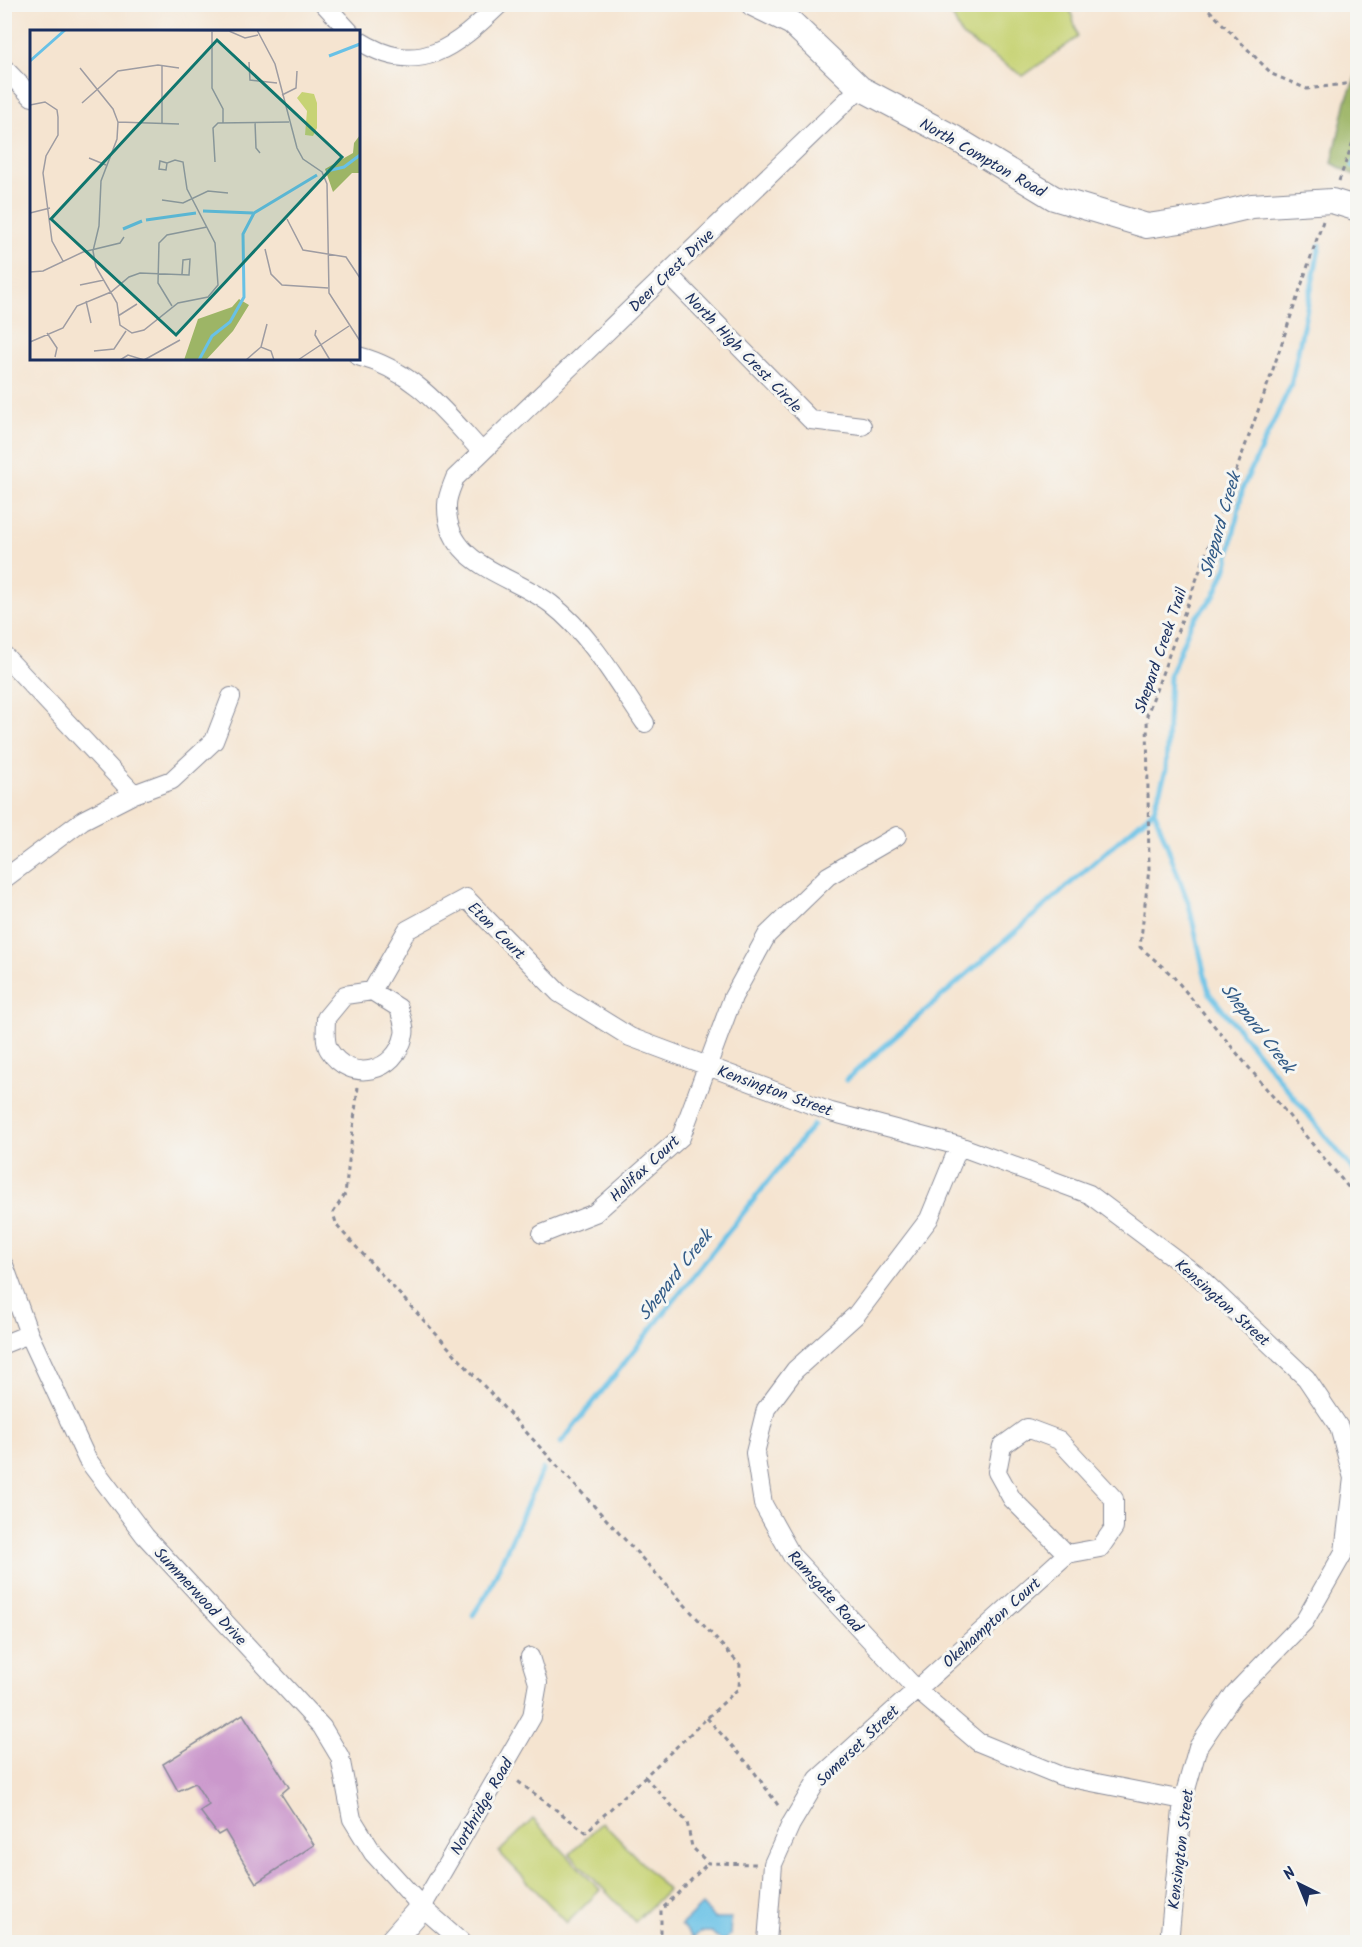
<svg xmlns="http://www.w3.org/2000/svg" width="1362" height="1947" viewBox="0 0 1362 1947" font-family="Kalam,sans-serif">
<rect width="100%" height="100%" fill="#f6f6f2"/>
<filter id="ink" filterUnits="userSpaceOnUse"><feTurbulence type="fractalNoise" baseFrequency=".0167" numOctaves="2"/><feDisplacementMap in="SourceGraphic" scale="12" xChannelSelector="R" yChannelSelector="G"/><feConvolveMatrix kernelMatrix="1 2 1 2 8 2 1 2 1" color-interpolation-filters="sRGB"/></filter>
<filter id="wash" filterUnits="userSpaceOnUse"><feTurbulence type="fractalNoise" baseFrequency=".008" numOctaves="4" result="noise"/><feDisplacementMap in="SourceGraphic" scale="24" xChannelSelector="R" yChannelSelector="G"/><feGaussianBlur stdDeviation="1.35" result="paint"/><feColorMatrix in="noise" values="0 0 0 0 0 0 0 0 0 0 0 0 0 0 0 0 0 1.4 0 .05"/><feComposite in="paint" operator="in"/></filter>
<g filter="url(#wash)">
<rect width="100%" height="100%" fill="#f5e4d0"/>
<path fill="#c7d374" stroke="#718169" stroke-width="1.5" d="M947 5H1069L1078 37 1023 76 962 36Z
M533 1819 600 1890 567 1923 499 1852Z
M602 1822 668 1890 635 1922 570 1854Z"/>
<path fill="#9db566" stroke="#5c7262" stroke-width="1.5" d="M1357 73V177L1332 163 1346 101Z"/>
<path fill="#68c1e6" stroke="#4278a2" stroke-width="1.5" d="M702 1905 714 1918H731L730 1935 723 1942 711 1932H700L693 1938 681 1925Z"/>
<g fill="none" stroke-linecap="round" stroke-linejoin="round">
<path stroke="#68c1e6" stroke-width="5" d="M1353 166 1358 158
M1154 810 1189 905 1209 993 1358 1176
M846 1080 1154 810 1166 770 1170 675 1191 623 1214 596 1227 566 1243 487 1291 385 1320 245
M561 1443 813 1125
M473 1615 488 1592 543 1469"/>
</g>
<g id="blocks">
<path fill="#cb98cc" d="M243 1714 289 1787 281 1794 314 1845 256 1883 225 1831 218 1835 200 1811 209 1805 195 1783 178 1791 163 1764Z"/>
</g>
</g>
<g filter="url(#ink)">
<use href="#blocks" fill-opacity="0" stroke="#888a97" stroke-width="1.5"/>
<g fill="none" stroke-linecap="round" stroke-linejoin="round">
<g stroke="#888a97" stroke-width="20">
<path id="minor" d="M324 4 350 32
M358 40C419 79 455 47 500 4
M4 68 32 97
M668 274 811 420 862 426
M358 356C415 371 444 411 482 452
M4 655 134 794
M645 723C617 682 591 635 551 604 514 575 445 566 447 505 447 496 452 486 455 478L860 88
M4 879 83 820 134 794 172 780 214 741 231 697
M372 991 345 995 326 1018C326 1027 324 1042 329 1050 350 1084 396 1073 404 1035 406 1028 401 1016 399 1008L372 991 407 930 466 898 559 993 630 1037 831 1112 959 1146 1089 1194 1198 1276 1306 1378 1339 1427 1353 1478 1344 1552 1304 1622 1234 1694 1198 1747 1183 1800 1169 1942
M959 1146 929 1219 856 1315 795 1370 766 1409 755 1453 763 1504 792 1556 916 1689 978 1742 1061 1776 1183 1800
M542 1234 595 1213 681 1137 733 997 767 935 828 876 897 836
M4 1265 29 1334 87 1459 145 1536 322 1727 340 1757 352 1819 373 1853 422 1907 462 1942
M4 1344 29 1334
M422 1907 532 1717 538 1683 530 1657
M767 1942 773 1864 791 1824 818 1779 1067 1554 1100 1548 1114 1528V1499L1059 1440 1027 1428 1002 1446 997 1472 1012 1499 1067 1554"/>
</g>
<g stroke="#888a97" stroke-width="26">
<path id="tertiary" d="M753 4 792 23 860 88 953 137 1054 198 1147 226 1201 218 1252 206 1332 201 1358 209
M391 1942 422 1907"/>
</g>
<path stroke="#888a97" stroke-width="3" stroke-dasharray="4.5 4.5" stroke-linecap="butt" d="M1203 4 1272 74 1307 89 1352 83 1358 88
M1339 181 1358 128
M1323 221 1270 378 1147 715 1149 869 1140 947 1172 975 1358 1199
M358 1087 345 1194 333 1213 337 1226 740 1665 739 1688 586 1832 516 1780
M707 1718 750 1766 780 1808
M645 1777 687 1822 692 1847 708 1863 756 1864
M661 1942V1910L708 1863"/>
<use href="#minor" stroke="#fff" stroke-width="18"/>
<use href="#tertiary" stroke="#fff" stroke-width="24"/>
</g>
</g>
<g text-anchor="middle" stroke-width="6" stroke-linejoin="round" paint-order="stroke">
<g font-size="16" fill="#1b2f5e" stroke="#f6f6f2">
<text transform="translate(983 157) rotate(30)" y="6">North Compton Road</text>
<text transform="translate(671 270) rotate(-44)" y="6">Deer Crest Drive</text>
<text transform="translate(744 352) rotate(46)" y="6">North High Crest Circle</text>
<text transform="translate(1160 650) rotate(-71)" y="6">Shepard Creek Trail</text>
<text transform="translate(497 930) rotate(45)" y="6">Eton Court</text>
<text transform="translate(775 1090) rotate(20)" y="6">Kensington Street</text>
<text transform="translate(644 1168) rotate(-43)" y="6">Halifax Court</text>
<text transform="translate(1223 1302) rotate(42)" y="6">Kensington Street</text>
<text transform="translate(826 1591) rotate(48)" y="6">Ramsgate Road</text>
<text transform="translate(201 1596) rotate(47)" y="6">Summerwood Drive</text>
<text transform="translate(991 1622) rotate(-42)" y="6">Okehampton Court</text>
<text transform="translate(857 1745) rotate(-44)" y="6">Somerset Street</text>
<text transform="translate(481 1806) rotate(-60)" y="6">Northridge Road</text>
<text transform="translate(1180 1849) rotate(-83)" y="6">Kensington Street</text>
</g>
<g font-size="18" font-style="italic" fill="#325b87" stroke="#f6f6f2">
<text transform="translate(1220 525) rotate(-74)" y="6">Shepard Creek</text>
<text transform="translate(1258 1028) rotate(52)" y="6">Shepard Creek</text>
<text transform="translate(675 1275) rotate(-52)" y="6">Shepard Creek</text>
</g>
</g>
<g transform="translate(30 30)">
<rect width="330" height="330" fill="#f5e4d0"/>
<path d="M272 62 284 64 287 73V98L283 106 275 105 277 81 267 68Z" fill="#c7d374"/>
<path d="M330 105V143H322L303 162 295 139 323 123 324 113ZM209 269 219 275 203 301 176 330H154L168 289 202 277Z" fill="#9db566"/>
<path fill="none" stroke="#68c1e6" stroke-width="3" d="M299 26 330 14M0 31 35 0M297 141 314 137 330 125M173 181 223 183M116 190 166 183M93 199 112 191M169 330 182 306 200 292 214 267 213 204 224 183 287 145"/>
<path fill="none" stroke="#9e9ca2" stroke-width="1.5" d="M104 0 199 1 215 8 228 5M227 0 245 34 267 118 273 129 292 142 297 154 299 263 330 311M182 1V58L193 79V93M219 32 220 50 247 53M50 38 83 79 88 92 87 109 71 151 69 196 63 221 66 237 87 273 90 295 102 303 114 300 148 273 178 267 188 255 185 213 157 159 153 132 145 130 137 133 136 140 129 139 130 131 137 133M252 65 266 58 267 41M52 73 88 41 128 35 149 38M0 75 15 72 27 80 28 87V105L16 126 13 143 22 211 33 231M88 92 149 94M225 92 226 118 230 123M132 94V35M59 128 76 135M185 132 183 98 188 93 259 92M132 170 153 173 178 161 198 163M0 183 20 178M257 189 273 220 316 227 330 248M235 219 241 244 252 255 298 258M0 242 13 241 53 222 90 213 94 207M50 255 74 250M56 271 61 293M142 276 128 253 129 213 137 205 177 197M88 286 107 274M286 300 285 305 300 330M17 303 27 318 25 327M0 312 33 298 47 276 81 262 99 247 110 243 159 245 160 229 153 230 152 244M231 317 237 294M64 321 84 319 96 301M90 330 98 325 114 330M114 330 150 310M216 330 231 317 241 321 244 330M268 330 319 296"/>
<path fill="#0f766e" fill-opacity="0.15" stroke="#0f766e" stroke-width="3" d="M187 10 312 127 146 305 21 189Z"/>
<rect width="330" height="330" fill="none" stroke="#1b2f5e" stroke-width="3"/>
</g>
<rect width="1362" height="1947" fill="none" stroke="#f6f6f2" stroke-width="24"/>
<g transform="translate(1299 1884) rotate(317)" stroke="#f6f6f2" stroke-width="4.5" paint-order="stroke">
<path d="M0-4.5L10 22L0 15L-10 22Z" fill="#1b2f5e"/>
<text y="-9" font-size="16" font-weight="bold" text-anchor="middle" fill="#1b2f5e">N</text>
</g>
</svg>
